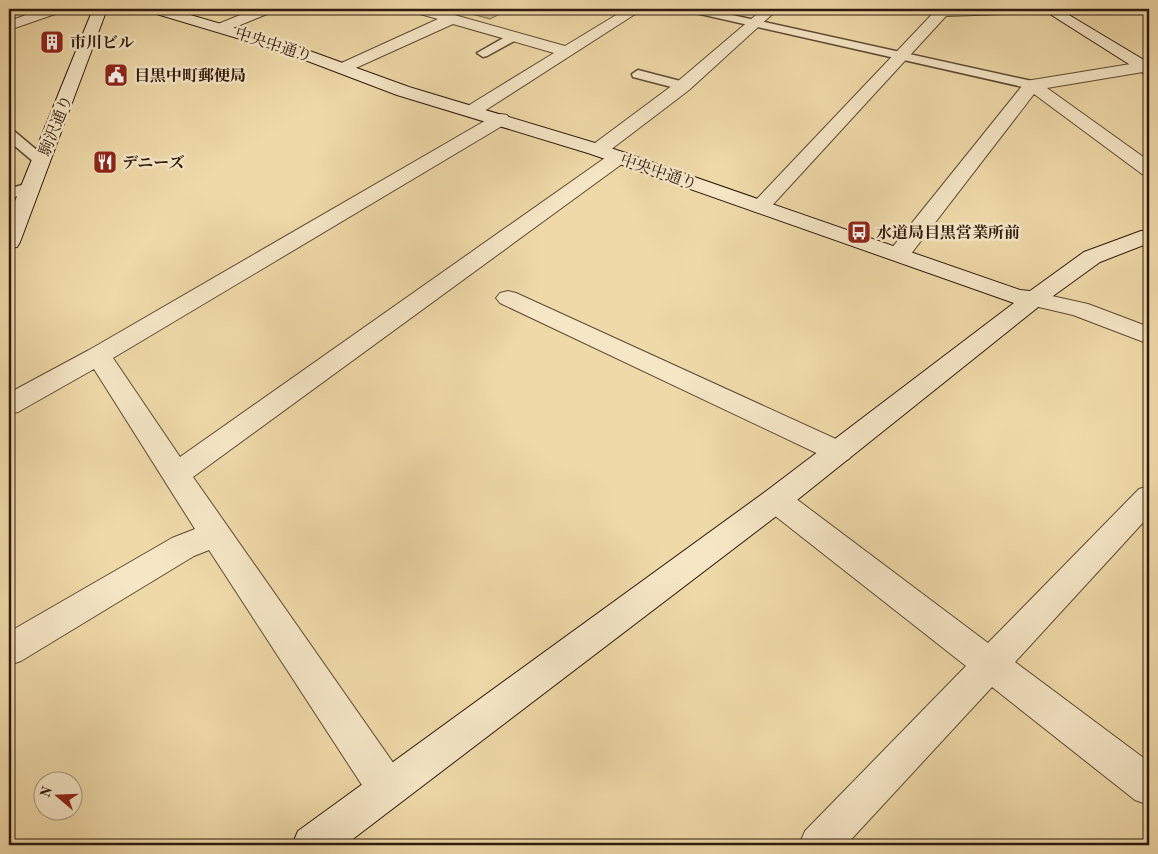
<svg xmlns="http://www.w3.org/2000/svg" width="1158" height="854" viewBox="0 0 1158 854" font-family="'Old Standard TT','Noto Serif JP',serif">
<rect width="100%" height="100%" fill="#efd9a8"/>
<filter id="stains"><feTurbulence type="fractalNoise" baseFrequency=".004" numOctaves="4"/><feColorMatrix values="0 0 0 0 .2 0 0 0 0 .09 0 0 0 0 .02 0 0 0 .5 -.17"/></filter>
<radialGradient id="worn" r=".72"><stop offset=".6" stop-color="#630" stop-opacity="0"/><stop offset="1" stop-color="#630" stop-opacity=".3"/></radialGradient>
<path fill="#ceb98e" stroke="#7e6a4e" d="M454 9H510L490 19Z"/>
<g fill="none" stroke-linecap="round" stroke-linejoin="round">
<g stroke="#5f4a34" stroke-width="3">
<path id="lane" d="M174 9H189L177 15H169L167 13Z
M685 9H705L1032 81 1039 85 1032 89 691 12Z
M920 9H942L948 12 942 15 921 11Z
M512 33 516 34 518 37 516 40 487 56 483 57 477 53Z
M638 70 688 83 690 86 683 90 633 77 632 74Z
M9 130 14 131 45 157 47 160 45 163H35L9 141Z
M31 182 36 184 39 187 36 190 9 199V189Z"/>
</g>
<g stroke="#5f4a34" stroke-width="2">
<path id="street" d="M43 9H63L61 12 9 30V21Z
M255 9H274L272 12 228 30H218L215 27 218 24Z
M411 9H433L565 46 626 9H643L478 115 472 116 466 115 463 111 466 107 554 53 453 24 349 71H337L335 68 337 65 438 19 413 12Z
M763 9H778L689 90 605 154 598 156 591 154 589 150 591 146 677 82Z
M937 9H1040L1038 12 1033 13 946 16 767 211 760 213 753 211 750 207 753 203Z
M1149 61V71L1047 88 1149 161V176L1142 174 1034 94 907 259 899 261 891 259 888 254 891 249 1026 81Z
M501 114 507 115 510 119 507 123 113 358 180 457 612 153 619 151 626 153 629 157 626 161 193 477 401 774 406 788 401 802 387 807 373 802 209 550 194 556 21 661 9 665V632L172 538 195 529 94 369 18 412 9 414V393L89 350 495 115Z
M508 291 516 293 849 445 853 452 849 459 839 462 829 459 500 303 496 298 500 293Z
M1034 292 1088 304 1149 327V344L1073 315 1026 304 1022 299 1026 294Z
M1149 486V516L1015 662 1149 762V805L1135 800 992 687 846 845H799L805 831 966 666 765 508 761 500 765 492 776 489 787 492 988 643 1139 489Z"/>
</g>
<g stroke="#2f1a0d" stroke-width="2">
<path id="secondary" d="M93 9H107L20 242 17 247 9 248V216Z
M148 9H170L296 46 409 87 605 146 1020 290 1030 291 1084 252 1141 231 1149 230V243L1100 262 1042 304 787 508 345 845H292L298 831 765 492 1014 303 591 154 397 95 284 52 150 12Z
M1042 9H1059L1149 63V75L1143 73Z"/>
</g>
<use href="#lane" fill="#f5e6c6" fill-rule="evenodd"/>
<use href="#street" fill="#f5e6c6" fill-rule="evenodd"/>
<use href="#secondary" fill="#f5e6c6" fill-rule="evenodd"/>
</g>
<defs>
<g id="building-square" transform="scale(1.25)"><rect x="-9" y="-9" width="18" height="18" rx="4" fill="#8f2418" stroke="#f5e6c6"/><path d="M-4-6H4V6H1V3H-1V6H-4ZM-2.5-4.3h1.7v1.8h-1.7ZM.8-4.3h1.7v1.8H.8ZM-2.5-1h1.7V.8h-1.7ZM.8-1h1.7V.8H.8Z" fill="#fff"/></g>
<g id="civic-square" transform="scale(1.25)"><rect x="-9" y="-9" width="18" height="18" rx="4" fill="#8f2418" stroke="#f5e6c6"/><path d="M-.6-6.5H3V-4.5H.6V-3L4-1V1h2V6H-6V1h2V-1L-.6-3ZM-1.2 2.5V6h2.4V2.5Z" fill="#fff"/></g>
<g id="restaurant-square" transform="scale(1.25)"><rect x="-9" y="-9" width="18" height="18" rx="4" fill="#8f2418" stroke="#f5e6c6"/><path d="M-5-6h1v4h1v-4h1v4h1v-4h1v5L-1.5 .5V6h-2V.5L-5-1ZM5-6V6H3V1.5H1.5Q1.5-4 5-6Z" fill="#fff"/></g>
<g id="bus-square" transform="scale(1.25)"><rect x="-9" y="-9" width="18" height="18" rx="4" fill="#8f2418" stroke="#f5e6c6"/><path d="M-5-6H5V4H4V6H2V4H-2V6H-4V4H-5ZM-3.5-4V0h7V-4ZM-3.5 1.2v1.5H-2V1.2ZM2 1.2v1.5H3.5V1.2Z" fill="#fff"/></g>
</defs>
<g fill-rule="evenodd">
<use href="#building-square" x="52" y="42"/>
<use href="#civic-square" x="116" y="75"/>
<use href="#restaurant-square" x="105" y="162"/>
<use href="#bus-square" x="859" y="232"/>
</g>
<g text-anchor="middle" stroke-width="5" stroke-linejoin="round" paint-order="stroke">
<g font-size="16" font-weight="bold" fill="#2f1a0d" stroke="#f5e6c6" text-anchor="start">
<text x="70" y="48">市川ビル</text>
<text x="134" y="81">目黒中町郵便局</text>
<text x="122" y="168">デニーズ</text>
<text x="876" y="238">水道局目黒営業所前</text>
</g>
<g font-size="16" fill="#2f1a0d" stroke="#f5e6c6">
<text transform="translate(274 44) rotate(18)" y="6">中央中通り</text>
<text transform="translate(55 125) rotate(-68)" y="6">駒沢通り</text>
<text transform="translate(659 171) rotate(19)" y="6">中央中通り</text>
</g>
</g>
<rect width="1158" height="854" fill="none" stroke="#efd9a8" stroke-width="30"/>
<rect x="10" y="10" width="1138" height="834" fill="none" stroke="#2f1a0d" stroke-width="2.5"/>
<rect x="15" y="15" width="1128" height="824" fill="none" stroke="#2f1a0d"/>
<g transform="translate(58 796) rotate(289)"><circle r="24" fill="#f5e6c6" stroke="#a6947c"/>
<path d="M0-4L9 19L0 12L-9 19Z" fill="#8f2418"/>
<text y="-8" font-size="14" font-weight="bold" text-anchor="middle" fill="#2f1a0d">N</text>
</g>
<rect width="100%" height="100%" filter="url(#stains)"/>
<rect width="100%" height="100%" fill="url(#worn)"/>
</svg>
